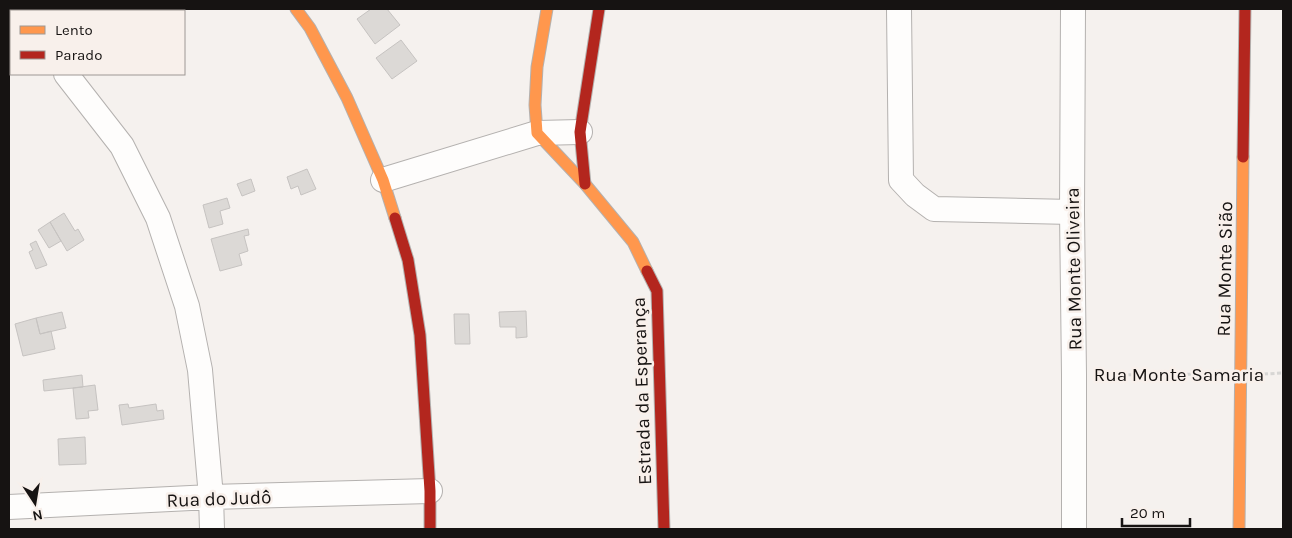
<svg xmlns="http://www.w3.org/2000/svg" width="1292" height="538" viewBox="0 0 1292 538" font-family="Karla,sans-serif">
<rect width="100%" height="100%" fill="#f5f1ee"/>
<path fill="#dcd9d6" stroke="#c6c3c1" d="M371 9H387L400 25 375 44 357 19Z
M401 40 417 61 392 79 376 58Z
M307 169 316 189 301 195 298 186 291 189 287 177Z
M251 179 255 191 242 196 237 184Z
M227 198 230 208 220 211 223 224 209 228 203 205Z
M64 213 75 231 78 229 84 240 67 251 50 222Z
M50 222 61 241 49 248 38 230Z
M248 229 249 235 244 236 248 251 239 254 242 265 220 271 211 239Z
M36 241 47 265 36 269 29 252 33 250 30 244Z
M526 311 527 337 516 338V327H500L499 312Z
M62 312 66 328 40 334 36 318Z
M454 314H469L470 344H455Z
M36 318 40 334 51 331 55 349 23 356 15 324Z
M82 375 83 387 44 391 43 380Z
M95 385 98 410 88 411 89 418 76 419 73 388Z
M128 404 129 408 156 404 157 411 163 410 164 419 122 425 119 405Z
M85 437 86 464 59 465 58 439Z"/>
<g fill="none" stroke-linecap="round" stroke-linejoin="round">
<g stroke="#b4b1af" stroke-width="26">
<path id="street" d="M15 9 17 11
M899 9 901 180 915 195 934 209 1072 212
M1073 9 1072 212 1074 375V529
M66 74 122 146 158 218 187 306 200 370 211 497 212 529
M383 180 537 133 580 132
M9 507 211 497 430 491"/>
</g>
<g stroke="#b4b1af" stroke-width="13">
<path id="slow" d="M296 9 310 28 347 98 383 180 395 218
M547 9 537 67 535 105 537 133 585 184 633 242 647 271
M1239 529 1243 157"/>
</g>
<g stroke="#b4b1af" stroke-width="13">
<path id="jam" d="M1243 157 1245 9
M585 184 580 132 599 9
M395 218 408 260 420 335 430 491V529
M647 271 657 291 664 529"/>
</g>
<path stroke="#d7d6d4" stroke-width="3" stroke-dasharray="4 2.5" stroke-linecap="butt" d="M1264 374 1283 373
M1096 375 1218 374"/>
<use href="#street" stroke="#fefdfc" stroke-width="24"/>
<use href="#slow" stroke="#ff974d" stroke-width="11"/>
<use href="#jam" stroke="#b3261e" stroke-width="11"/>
</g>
<g text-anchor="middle" stroke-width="5" stroke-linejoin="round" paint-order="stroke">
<g font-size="19" fill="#161312" stroke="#f8f0eb">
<text transform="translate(1073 269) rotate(-91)" y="7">Rua Monte Oliveira</text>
<text transform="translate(1224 269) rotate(-89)" y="7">Rua Monte Sião</text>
<text x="1179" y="381">Rua Monte Samaria</text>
<text transform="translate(641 391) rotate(-92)" y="7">Estrada da Esperança</text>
<text transform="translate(219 498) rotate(-2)" y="7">Rua do Judô</text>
</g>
</g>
<rect width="1292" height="538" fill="none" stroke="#161312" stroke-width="20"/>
<rect x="10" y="10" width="175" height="65" fill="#f8f0eb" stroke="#9e9894"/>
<rect x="20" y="26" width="25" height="8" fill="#ff974d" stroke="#9e9894"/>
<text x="55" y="35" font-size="15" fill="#161312">Lento</text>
<rect x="20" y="51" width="25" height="8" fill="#b3261e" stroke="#9e9894"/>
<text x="55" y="60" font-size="15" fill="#161312">Parado</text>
<g transform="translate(35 503) rotate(168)" stroke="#f8f0eb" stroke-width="4" paint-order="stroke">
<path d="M0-4L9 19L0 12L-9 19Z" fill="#161312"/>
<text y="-8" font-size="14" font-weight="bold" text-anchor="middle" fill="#161312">N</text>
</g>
<path d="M1122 518v8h68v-8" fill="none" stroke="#161312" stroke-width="2.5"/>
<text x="1130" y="518" font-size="15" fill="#161312" stroke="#f8f0eb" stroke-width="4" paint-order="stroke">20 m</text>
</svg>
